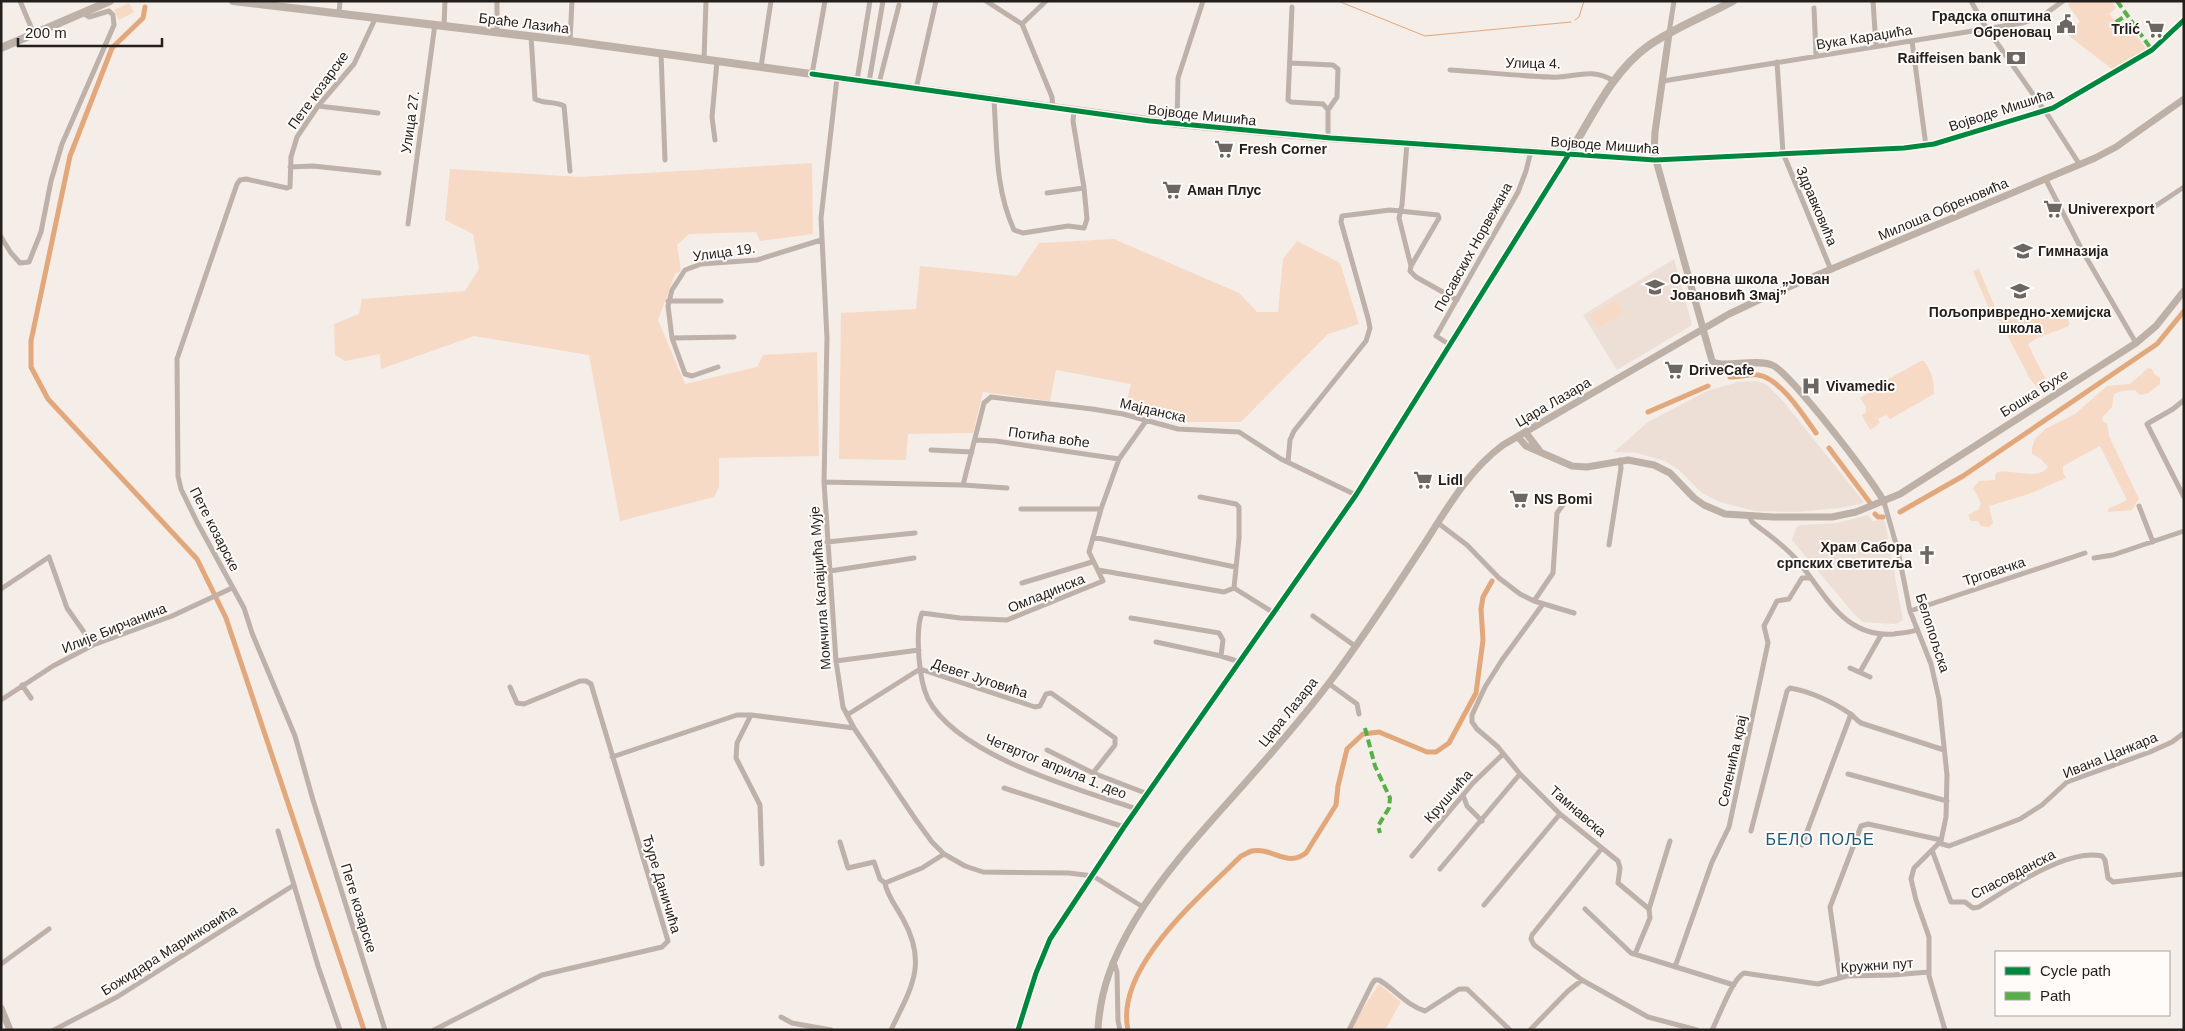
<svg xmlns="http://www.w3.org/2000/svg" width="2185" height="1031" viewBox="0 0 2185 1031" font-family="Helvetica,sans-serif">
<rect width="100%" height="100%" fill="#f4ede8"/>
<path fill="#eddfd6" d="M1674 259 1692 325 1617 370 1583 315Z
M1757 381 1766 384 1783 401 1864 502 1861 504 1840 508 1795 512 1755 511 1720 502 1702 493 1679 470 1665 461 1637 453 1614 452 1648 422 1707 391 1738 382Z
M1868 515 1872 521 1883 520 1885 522 1903 620 1896 624 1863 622 1854 614 1792 540 1796 528 1800 525 1837 523Z"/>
<path fill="#f7dac5" d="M2072 1H2111L2116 8 2109 14 2119 25 2125 20 2147 50 2112 69 2065 33 2080 22 2068 5Z
M129 3 134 12 119 20 114 10Z
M812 163 813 234 760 241 756 232 689 234 677 245 681 271 675 274 658 320 685 384 757 367 763 355 817 352 819 456 719 458V487L714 497 620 521 589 355 474 336 381 369 380 354 345 361 335 355 334 324 359 314 362 299 465 291 479 269 473 234 445 220 450 169 579 177Z
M1114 239 1239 293 1257 312H1278L1283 259 1297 241 1340 263 1359 324 1328 334 1241 422H1180L1149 413 1125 409 1131 384 1056 370 1050 401 983 392 973 433 908 434 906 460 839 459 841 313 916 309 920 266 1017 276 1039 243Z
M1979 269 1996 310C2008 310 2012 308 2017 319L2021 321 2040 311 2061 307 2070 324 2067 327 2037 338 2028 344C2035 358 2041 373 2051 385L2041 391 2030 379 2000 321 1993 318 1973 271Z
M1616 299 1624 313 1598 328 1590 315Z
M1921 361H1924C1932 372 1934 381 1934 394L1890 419 1886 415 1878 419 1880 423 1870 430 1862 415 1866 412V407L1860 398 1878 387 1879 384Z
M2148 368 2152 369 2155 375 2160 377V384L2149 393 2140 395 2135 390 2122 391 2114 394 2112 407 2102 418 2103 422 2107 423 2109 436 2139 499 2132 510 2108 512V509L2127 500 2100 446 2063 466V473L2066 478 2029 494 1989 506 1993 523 1989 527 1981 526 1978 521H1971L1968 515 1979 509 1981 503 1973 488 1979 481 1995 480 1996 473C2011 467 2036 482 2048 467L2041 459 2032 454V448L2035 439 2045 429 2075 414 2107 386 2130 384Z
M1379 984 1401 1002 1385 1030H1349Z"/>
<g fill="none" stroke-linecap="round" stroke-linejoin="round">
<path stroke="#e2a77a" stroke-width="1" d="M1338 1 1425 36 1571 22
M1575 20 1579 17 1584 1"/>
<path stroke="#e2a77a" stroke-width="5" d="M145 7 143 18 112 48 70 156 31 341V367L48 399 197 559 226 618 364 1030
M1730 377C1739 377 1749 374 1758 375 1780 378 1804 416 1816 433
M1648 412 1708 386
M1829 448 1871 504
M1900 512 1963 476 2157 344 2184 311
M1875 514 1878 517H1883
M1128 1030C1114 968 1201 896 1241 856 1244 855 1248 852 1252 851 1273 847 1286 868 1306 853L1336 805 1338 786 1347 749 1363 734 1379 732 1427 752H1436L1449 743 1476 693 1483 640 1481 609 1483 597 1492 581"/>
<path stroke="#bdb1a9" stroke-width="5" d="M20 1 34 34
M986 1 1022 24 1052 97 1053 108
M1873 1 1876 46
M1971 1 1983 23 2049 117 2080 165
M1292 7 1288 100 1291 102 1323 104 1328 110
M1814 8 1816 55
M339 13 340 1
M376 17 354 64 318 106 297 137 291 157 290 187 287 188 246 179 240 180 237 184 177 359 178 476 181 489 197 522 244 608 252 633 295 736 313 800 385 1030
M1022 24 1046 1
M444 25 445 1
M497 32V1
M1669 33 1674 1
M531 36 535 99C544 104 555 101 564 106L570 171
M570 41 572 1
M1912 41 1926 146
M661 53 665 160
M704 59 706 1
M1777 62 1783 153 1831 270
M1290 63 1333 65 1338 69 1337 97 1328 110V138
M761 67 771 1
M1450 70C1484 72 1517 76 1550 77 1575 79 1588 66 1614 81
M812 74 825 1
M837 78 821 218 827 338 824 482 836 661 843 707 854 728 916 820 932 842 944 854 965 866 983 872 1069 873 1093 876 1143 907
M857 80 870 1
M1663 81 2022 23 2041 17 2063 1
M869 82 883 1
M879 83 899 5
M916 89 936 1
M994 100C997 144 995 189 1014 230L1023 233 1068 226 1084 228 1087 219 1084 188
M318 106 378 113
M1177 124 1178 78 1203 1
M715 140 712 117 717 61
M1407 143 1402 205 1399 218 1411 266 1410 271 1416 277 1457 300
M1655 160 1904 148 1934 144 2053 108 2152 50 2184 20
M290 167 313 166 379 173
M2046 180 2083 252 2136 343
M1047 193 1084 188 1073 121 1074 111
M2145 213 2184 187
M408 224 435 24
M1 237 11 253 20 263 29 262 41 232 51 181 62 144 114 25 113 15 109 11 89 17 83 13
M668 301H721
M672 338 734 337
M1450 345 1436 336 1518 192 1526 171 1531 151
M718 367 692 376 685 374 684 371 672 338 668 306 672 290 685 270 701 264 757 260 821 240
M2184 400 2173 409 2147 424 2184 497
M975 440 996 441 1119 459
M931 450 972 452
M1288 462 1290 440 1294 431 1366 341 1370 328 1368 318 1341 222 1342 216 1390 210 1438 215 1439 218 1411 266
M824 482 963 485 984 403 991 397 1092 409 1123 414 1178 429 1239 432 1281 459 1356 495
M963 485 1007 488
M1200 497 1236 504 1239 507V538L1234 588
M1884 502 1898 551 1910 611 1931 664 1939 699 1947 775 1946 817 1941 841 1914 868 1911 879 1916 900 1929 937V976L1945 1030
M2139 506 2153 542
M1021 509H1101L1089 552 1103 581 1007 620 960 618 922 613C917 625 918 645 919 658 920 672 922 686 928 699 958 756 1077 789 1137 809
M1101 509 1119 459 1146 421
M1749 516 1752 522C1767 534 1783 544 1796 559 1825 592 1842 638 1894 634 1901 633 1909 633 1916 630
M1438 523 1467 545 1499 578 1520 594 1534 601 1574 613
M1093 537 1235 567
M827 542 915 533
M1609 545 1621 468 1620 460
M2094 558 2113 555 2184 531
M1098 570 1224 592 1234 588
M830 571 914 558
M1022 583 1092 562
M1234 588 1274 613
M1 589 49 557 67 608 93 645
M1534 601 1553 573 1557 513 1565 502
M1543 604 1502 660 1485 687 1472 715V722L1477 729 1498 747 1520 774 1560 814 1618 861 1620 868 1618 883 1649 909 1650 918 1635 954
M1910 611 2085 553
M1313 616 1355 646
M1131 618 1219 633 1223 640 1221 656
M1156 642 1221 656 1240 662
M836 661 919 650
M1850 668 1870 677
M1860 672 1881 635
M1328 683 1357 704 1359 714
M22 685 31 698
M1 700 53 666 93 645 172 616 232 588
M751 715 737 743 736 758 760 805 762 864
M847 715 920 669 1035 707 1040 706 1046 694 1051 693 1115 738V745L1093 773
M1047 750 1093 773 1148 794
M612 757 737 715H751L854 728
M1848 774 1947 801
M1004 788 1124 827
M1463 795 1467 806 1482 821
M278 831 318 966 340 1030
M1751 831 1787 691 1790 688C1809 691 1833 702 1849 713 1854 716 1856 720 1861 723L1944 750
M840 842 848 868 874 862 880 879 885 883
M1939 843 1949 846 2020 819 2042 805 2067 782 2150 752 2172 742 2184 733
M1802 845 1851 714
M1602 848 1532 935 1531 939 1534 945 1582 980 1648 1017 1697 1030
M1932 850 1951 902H1965L1973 908 1979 907C2008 889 2067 848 2102 856L2105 860 2108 878 2113 882 2184 874
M1412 856 1473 783 1503 754
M1440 869 1520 774
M885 883C887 896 898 909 904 921 928 965 910 990 891 1030
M885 883 922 868 944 854
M1484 905 1560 814
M1585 909 1631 953 1734 985
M1649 909 1670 841
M1112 963 1115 965 1117 972 1118 1021 1120 1030
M1 964 49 929
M1675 967 1712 862 1729 827 1768 643 1764 626 1777 601 1789 599 1802 578H1811
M1840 977 1830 907 1861 826 1868 824 1941 840
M781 1017 792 1023 831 1030
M54 1030 117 997 294 885
M434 1030 542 975 662 947 668 941 591 684 586 681H580L524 704 517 703 510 687
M1018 1030 1036 973 1050 939 1124 827 1356 495 1569 154
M1349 1030 1372 984 1375 980H1379C1396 990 1406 1005 1425 1011L1459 989H1467L1510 1030
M1530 1030 1568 991 1582 980
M1712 1030C1719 1017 1732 979 1744 973L1818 984 1847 976 1893 975 1929 972"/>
<path stroke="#bcb0a7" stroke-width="7" d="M1669 34 1655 132 1654 153 1712 361C1721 369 1755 358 1772 365 1788 370 1876 484 1884 502
M1569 154 1655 160
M1526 433 1539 450
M1518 437 1526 446 1572 466 1587 467 1628 460 1654 465 1670 473 1694 498 1704 505 1725 514 1773 517H1832L1856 512 1900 494 2136 343 2156 326 2184 291
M1 1008 10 1030
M1098 1030C1100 989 1114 955 1135 920 1161 877 1195 839 1229 801 1263 763 1298 724 1329 683 1360 642 1389 598 1417 555 1443 516 1465 473 1503 445L1729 314 1765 297 2095 158 2116 147 2184 99"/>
<path stroke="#beb2a8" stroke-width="8" d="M233 1 570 41 1177 124 1328 138 1569 154C1592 117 1612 72 1648 46 1674 28 1705 16 1733 1
M1 48 110 1"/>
<path stroke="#55b145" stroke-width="4" stroke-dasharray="8 4" stroke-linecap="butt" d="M2117 1 2152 50
M2116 22 2127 15
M1365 728 1375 766 1390 798 1389 808 1378 826 1380 833"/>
<g stroke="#fefbf9" stroke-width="8">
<path id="cycleway" d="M812 74 1150 121 1331 138 1655 160 1904 148 1934 144 2053 108 2152 50 2184 20
M1018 1030 1036 973 1050 939 1124 827 1356 495 1569 154"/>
</g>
<use href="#cycleway" stroke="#00873e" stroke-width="5"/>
</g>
<defs>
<g id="civic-bare" transform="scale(1.5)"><path d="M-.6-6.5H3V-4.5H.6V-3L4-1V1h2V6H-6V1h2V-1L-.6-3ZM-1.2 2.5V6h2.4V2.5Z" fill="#6c6763" stroke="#fefbf9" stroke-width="2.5" paint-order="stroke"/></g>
<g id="supermarket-bare" transform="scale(1.5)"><path d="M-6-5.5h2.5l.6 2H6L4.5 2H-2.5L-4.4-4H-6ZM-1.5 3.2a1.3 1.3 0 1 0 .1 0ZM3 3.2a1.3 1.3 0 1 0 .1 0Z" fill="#6c6763" stroke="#fefbf9" stroke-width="2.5" paint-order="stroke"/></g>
<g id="bank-bare" transform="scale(1.5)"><path d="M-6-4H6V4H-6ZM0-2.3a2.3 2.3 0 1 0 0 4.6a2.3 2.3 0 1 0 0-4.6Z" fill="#6c6763" stroke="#fefbf9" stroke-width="2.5" paint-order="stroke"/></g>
<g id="school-bare" transform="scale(1.5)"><path d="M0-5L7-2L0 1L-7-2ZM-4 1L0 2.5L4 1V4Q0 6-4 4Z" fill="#6c6763" stroke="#fefbf9" stroke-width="2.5" paint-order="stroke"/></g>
<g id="hospital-bare" transform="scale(1.5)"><path d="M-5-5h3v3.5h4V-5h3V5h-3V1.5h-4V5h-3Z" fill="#6c6763" stroke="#fefbf9" stroke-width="2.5" paint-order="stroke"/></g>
<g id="church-bare" transform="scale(1.5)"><path d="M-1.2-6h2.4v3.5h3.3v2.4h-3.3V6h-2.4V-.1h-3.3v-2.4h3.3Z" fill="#6c6763" stroke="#fefbf9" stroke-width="2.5" paint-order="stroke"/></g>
</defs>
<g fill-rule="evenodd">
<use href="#civic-bare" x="2066" y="24"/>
<use href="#supermarket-bare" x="2155" y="29"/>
<use href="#bank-bare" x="2016" y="58"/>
<use href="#supermarket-bare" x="1224" y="149"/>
<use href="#supermarket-bare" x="1172" y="190"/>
<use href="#supermarket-bare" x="2053" y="209"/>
<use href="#school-bare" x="2023" y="251"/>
<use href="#school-bare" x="1655" y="287"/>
<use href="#school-bare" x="2020" y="291"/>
<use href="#supermarket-bare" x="1674" y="370"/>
<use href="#hospital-bare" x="1811" y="386"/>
<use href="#supermarket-bare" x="1423" y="480"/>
<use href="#supermarket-bare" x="1519" y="499"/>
<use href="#church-bare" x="1927" y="555"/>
</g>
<g text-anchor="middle" stroke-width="4" stroke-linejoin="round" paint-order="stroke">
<g font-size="14" font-weight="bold" fill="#231f1c" stroke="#fefbf9" text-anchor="start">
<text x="2051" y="21" text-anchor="end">Градска општина<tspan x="2051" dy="16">Обреновац</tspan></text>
<text x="2140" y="34" text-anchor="end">Trlić</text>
<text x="2001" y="63" text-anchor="end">Raiffeisen bank</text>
<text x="1239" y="154">Fresh Corner</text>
<text x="1187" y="195">Аман Плус</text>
<text x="2068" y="214">Univerexport</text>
<text x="2038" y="256">Гимназија</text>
<text x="1670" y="284">Основна школа „Јован<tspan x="1670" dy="16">Јовановић Змај”</tspan></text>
<text x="2020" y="317" text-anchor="middle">Пољопривредно-хемијска<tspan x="2020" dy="16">школа</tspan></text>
<text x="1689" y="375">DriveCafe</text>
<text x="1826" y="391">Vivamedic</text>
<text x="1438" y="485">Lidl</text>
<text x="1534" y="504">NS Bomi</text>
<text x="1912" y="552" text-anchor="end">Храм Сабора<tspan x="1912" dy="16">српских светитеља</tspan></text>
</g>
<g font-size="14" fill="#231f1c" stroke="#fefbf9">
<text transform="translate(524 23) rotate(7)" y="5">Браће Лазића</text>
<text transform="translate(1864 37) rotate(-9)" y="5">Вука Караџића</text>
<text transform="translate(1533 63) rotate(1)" y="5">Улица 4.</text>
<text transform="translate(318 90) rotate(-54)" y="5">Пете козарске</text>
<text transform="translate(2001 110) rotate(-18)" y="5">Војводе Мишића</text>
<text transform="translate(1202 115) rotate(6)" y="5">Војводе Мишића</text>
<text transform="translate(410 122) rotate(-82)" y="5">Улица 27.</text>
<text transform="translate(1605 145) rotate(4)" y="5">Војводе Мишића</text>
<text transform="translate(1817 206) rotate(67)" y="5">Здравковића</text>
<text transform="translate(1943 209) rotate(-23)" y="5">Милоша Обреновића</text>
<text transform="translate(1473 247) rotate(-61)" y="5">Посавских Норвежана</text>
<text transform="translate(724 252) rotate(-8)" y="5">Улица 19.</text>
<text transform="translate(2034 393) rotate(-32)" y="5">Бошка Бухе</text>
<text transform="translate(1553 402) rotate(-30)" y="5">Цара Лазара</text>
<text transform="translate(1153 410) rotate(13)" y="5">Мајданска</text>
<text transform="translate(1049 437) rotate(8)" y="5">Потића воће</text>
<text transform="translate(215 529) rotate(63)" y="5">Пете козарске</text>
<text transform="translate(1994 571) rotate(-18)" y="5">Трговачка</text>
<text transform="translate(820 588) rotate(-94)" y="5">Момчила Калајџића Мује</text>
<text transform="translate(1046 593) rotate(-22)" y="5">Омладинска</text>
<text transform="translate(114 628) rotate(-22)" y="5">Илије Бирчанина</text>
<text transform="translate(1933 633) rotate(72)" y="5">Белопољска</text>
<text transform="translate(980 678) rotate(18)" y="5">Девет Југовића</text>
<text transform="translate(1288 712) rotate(-51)" y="5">Цара Лазара</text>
<text transform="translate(2110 755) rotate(-22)" y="5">Ивана Цанкара</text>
<text transform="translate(1732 761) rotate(-78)" y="5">Селенића крај</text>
<text transform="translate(1056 766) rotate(22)" y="5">Четвртог априла 1. део</text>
<text transform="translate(1448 796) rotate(-49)" y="5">Крушчића</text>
<text transform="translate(1578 811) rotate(41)" y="5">Тамнавска</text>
<text transform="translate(2013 874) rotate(-27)" y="5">Спасовданска</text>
<text transform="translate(662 884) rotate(73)" y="5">Ђуре Даничића</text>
<text transform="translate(359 908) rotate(73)" y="5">Пете козарске</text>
<text transform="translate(169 950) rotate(-32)" y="5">Божидара Маринковића</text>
<text transform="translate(1877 965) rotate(-4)" y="5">Кружни пут</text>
</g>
<g font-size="16" letter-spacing="1" fill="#1d5979" stroke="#fefbf9">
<text x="1820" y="845">БЕЛО ПОЉЕ</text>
</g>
</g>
<rect width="2185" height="1031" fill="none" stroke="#231f1c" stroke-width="5"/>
<rect x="1995" y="951" width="175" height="65" fill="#fefbf9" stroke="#a6a3a1"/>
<rect x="2005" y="967" width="25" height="8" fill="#00873e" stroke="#a6a3a1"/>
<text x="2040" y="976" font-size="15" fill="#231f1c">Cycle path</text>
<rect x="2005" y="992" width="25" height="8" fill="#55b145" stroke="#a6a3a1"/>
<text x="2040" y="1001" font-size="15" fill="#231f1c">Path</text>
<path d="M18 38v8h144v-8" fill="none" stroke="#231f1c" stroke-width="2.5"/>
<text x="25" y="38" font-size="15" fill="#231f1c" stroke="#fefbf9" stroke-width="4" paint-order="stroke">200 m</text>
</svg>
